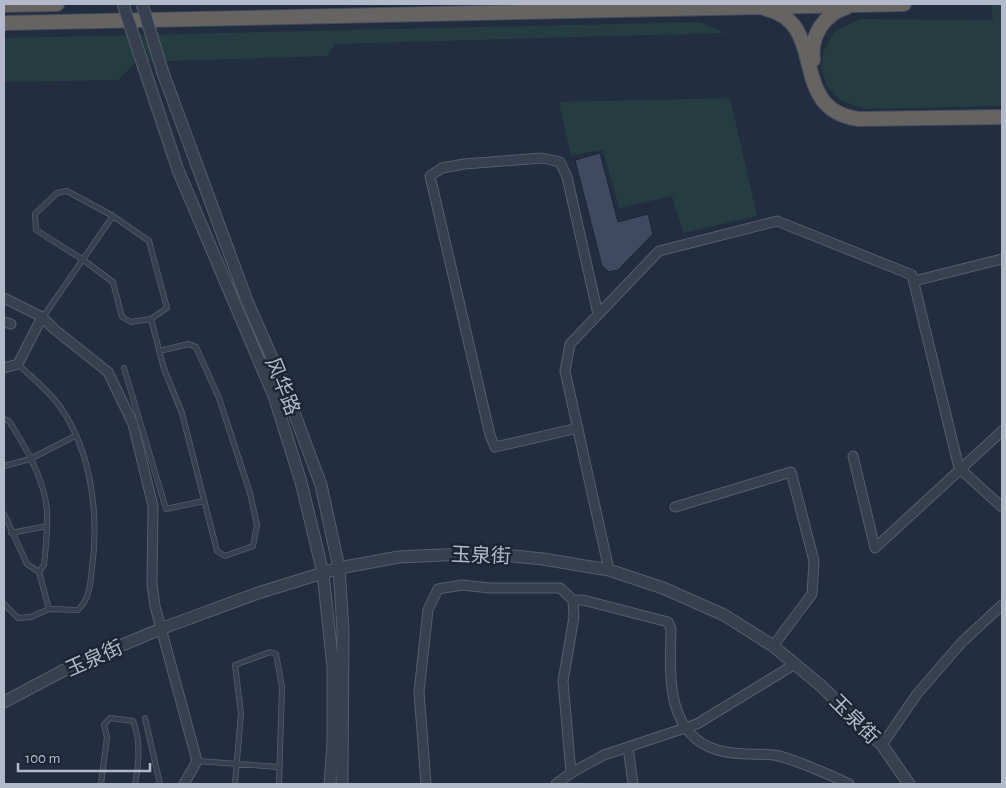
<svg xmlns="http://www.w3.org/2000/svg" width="1006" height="788" viewBox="0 0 1006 788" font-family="'Alegreya Sans','Noto Sans SC',sans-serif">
<rect width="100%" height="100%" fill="#232d40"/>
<path fill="#253c41" d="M991 4H1002V106L864 109 840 100 826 85 821 67 824 50 835 31 860 19 993 20Z
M700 22 725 33 335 44 328 56 136 62 118 80 4 82V38Z
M730 98 757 216 683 233 672 196 619 208 603 150 571 156 559 102Z"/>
<path fill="#3f4a60" stroke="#1e2637" d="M600 153 618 222 648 214 653 234 618 270 609 272 602 266 575 160Z"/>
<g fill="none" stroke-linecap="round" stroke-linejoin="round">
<g stroke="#555d6e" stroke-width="6">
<path id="service" d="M67 191 113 216 149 241 167 308 151 319 131 322 122 317 113 282 82 259 36 230 35 214 57 193Z
M43 317 113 216
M151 319 164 369 182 413 217 551 225 556 253 546 257 525 250 493 219 398 196 347 189 344 159 351
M124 368 166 509 204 501
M4 419 9 421C25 446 45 480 47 511 48 529 46 547 44 565L39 572
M4 466 30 459 75 436
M4 514 27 564 39 572 49 609
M11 533 47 526
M4 604 18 618 31 617 49 609 78 610C90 598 90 585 92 568 99 516 92 453 61 408 50 392 32 378 18 364
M145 718 160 784
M197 761 279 767
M101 784 107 737 104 725 110 718 133 721C141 742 139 763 135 784
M235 784 241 713 235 665 270 652 276 654 282 687 279 784"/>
</g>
<g stroke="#555d6e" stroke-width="11">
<path id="minor" d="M914 281 1002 259
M4 298 42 317 54 329 108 372 133 424 153 506 152 584 155 606 197 761 184 784
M4 322 11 324
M4 368 18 364 42 317
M578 428 495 447 490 435 430 176 442 168 464 164 542 158 560 162 567 177 598 314
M853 456 875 548 1002 431
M675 507 791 472 814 561 812 594 773 646
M609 570 565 371 570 344 659 251 777 221 912 275 959 468 1002 507
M573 600H583L668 622 671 629C670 674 665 734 717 750 736 756 755 753 774 755 789 757 835 777 849 784
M882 745 917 694 962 642 1002 605
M628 747 633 784
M426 784 419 692 428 610 438 589 462 585 490 588H560L573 600 574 617 563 681 571 773
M556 784 571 773 604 755 697 724 795 664"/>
</g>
<g stroke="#555d6e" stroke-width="13">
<path id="tertiary" d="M144 68 178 170 274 396 301 482 323 573 333 667V743L330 784
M163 73 247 301 283 383 321 485 339 568 343 631 342 784
M4 702 72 666 163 628 258 593 339 568 399 557 485 553 543 559 609 570 663 588 724 615 773 646 820 685 882 745 909 784"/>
</g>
<g stroke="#424a5b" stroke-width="16">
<path id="trunk" d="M4 5 57 4
M766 9C830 23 786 110 859 119L1002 117
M4 23 904 4
M813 60C810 36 824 14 847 7"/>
</g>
<use href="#service" stroke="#373f50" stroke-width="4.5"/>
<use href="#minor" stroke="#373f50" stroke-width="9"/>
<use href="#tertiary" stroke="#373f50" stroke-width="11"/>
<use href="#trunk" stroke="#666462" stroke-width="14"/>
<g stroke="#555d6e" stroke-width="13" stroke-linecap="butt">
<path id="tertiary-bridge" d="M123 4 144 68
M142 4 163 73"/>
</g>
<use href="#tertiary-bridge" stroke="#373f50" stroke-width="11"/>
</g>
<g text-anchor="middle" stroke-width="5" stroke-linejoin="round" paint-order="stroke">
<g font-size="20" fill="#b3bacb" stroke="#1c2435">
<text transform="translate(283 386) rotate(68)" y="7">风华路</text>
<text transform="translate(481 555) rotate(2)" y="7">玉泉街</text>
<text transform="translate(94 658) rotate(-24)" y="7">玉泉街</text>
<text transform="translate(855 719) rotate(45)" y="7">玉泉街</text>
</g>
</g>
<rect width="1006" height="788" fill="none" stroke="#b3bacb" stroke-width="10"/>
<path d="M18 763v8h132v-8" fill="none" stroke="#b3bacb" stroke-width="2.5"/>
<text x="25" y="763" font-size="15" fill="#b3bacb" stroke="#1c2435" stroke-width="4" paint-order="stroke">100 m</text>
</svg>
